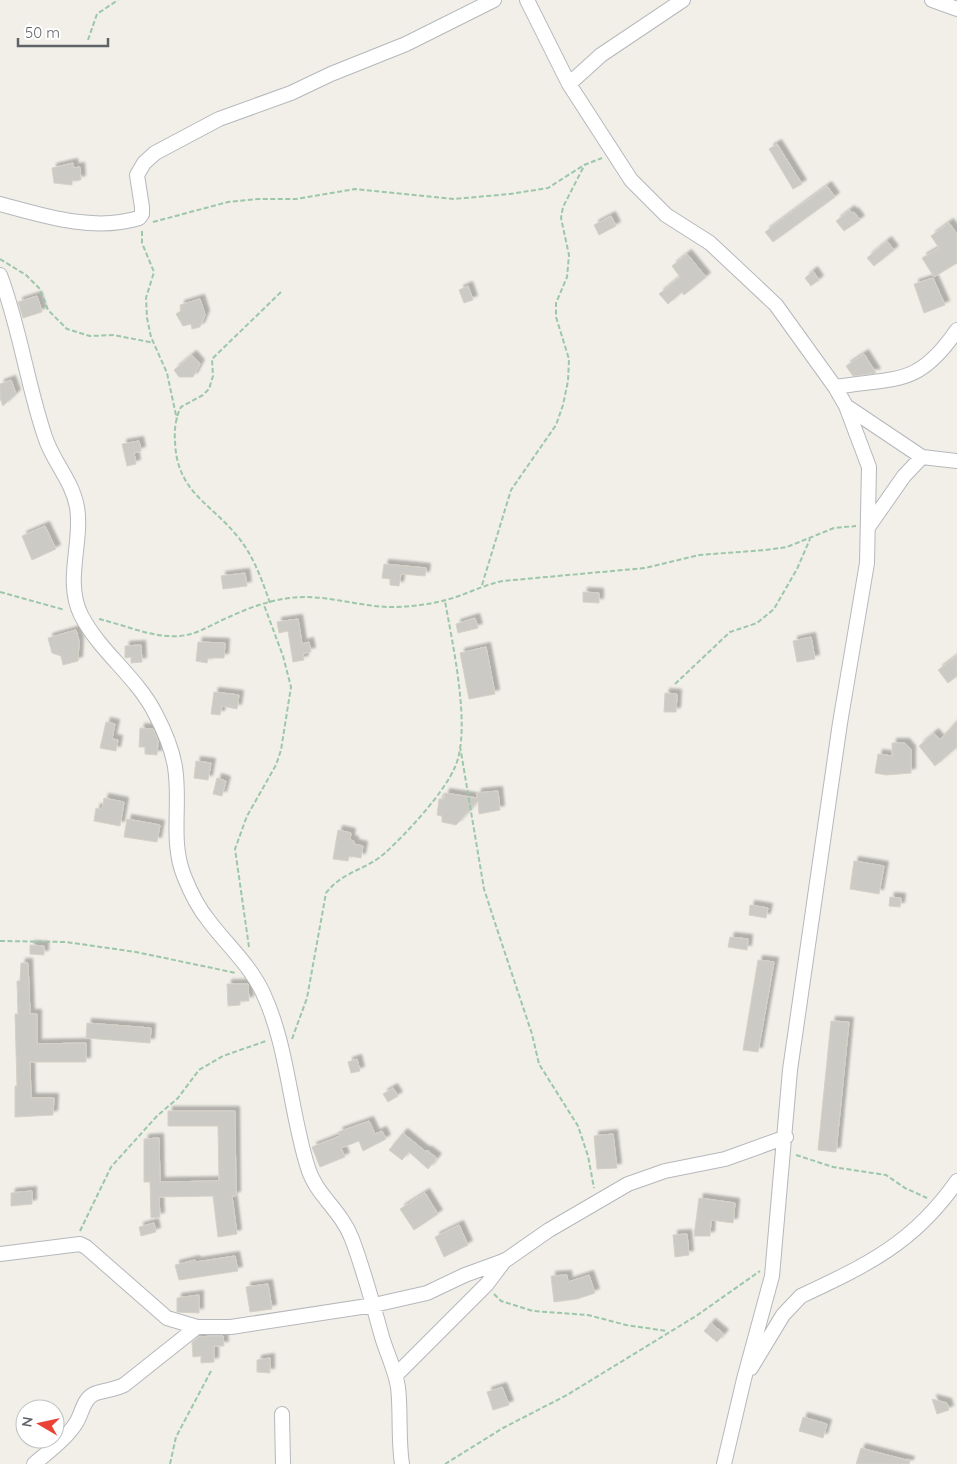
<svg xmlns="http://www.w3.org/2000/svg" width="957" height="1464" viewBox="0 0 957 1464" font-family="Quicksand,sans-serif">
<defs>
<filter id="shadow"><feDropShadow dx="4.5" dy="-4.5" stdDeviation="1" flood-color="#0004"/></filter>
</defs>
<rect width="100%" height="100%" fill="#f1efe8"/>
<path fill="#cccac5" stroke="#d6d1c6" filter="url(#shadow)" d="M777 144 802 184 793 189 769 149Z
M73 163 74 168 80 167 81 180 72 181V185L54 183 52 168Z
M827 186 835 197 773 242 765 232Z
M850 210 852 213 854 212 860 220 844 231 836 221Z
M611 216 616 226 599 235 594 225Z
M949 223 957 234V263L934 277 922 258 939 248 931 236Z
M887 241 894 250 874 266 867 258Z
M687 254 706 277 684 295 682 292 668 304 659 294 680 277 672 266Z
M813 271 819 280 811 286 805 278Z
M933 278 945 305 924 313 914 284Z
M468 286 473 300 464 303 459 290Z
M37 296 42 312 23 318 18 302Z
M200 299 205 315 200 327 192 329 191 324 183 326 176 314 181 311 180 305Z
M864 354 876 373 853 376 846 366Z
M192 355 200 364 193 377H179L174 370Z
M11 380 16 394 3 406 0 398V384Z
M139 441 141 451 134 453 136 464 127 466 122 444Z
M45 526 56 549 32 560 22 536Z
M384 564 426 568 425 576 401 574 399 586 390 585V579L382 578Z
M245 573 247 586 223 589 221 576Z
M583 592 599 593V603L583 602Z
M475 618 478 628 458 633 456 624Z
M298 619 302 644 309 642 311 652 303 653 304 660 293 662 288 631 279 633 277 622Z
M76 630 79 641 78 661 63 665 61 656 52 653 48 638Z
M811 637 815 659 797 662 793 641Z
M198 642 225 643 224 658H208L207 663 196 661Z
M141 645 142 662 131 663V657L125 658V646Z
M486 647 495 694 469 699 460 653Z
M957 656V676L948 683 938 670Z
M214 692 239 695 237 709 222 706 220 715 211 714Z
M665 693 677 694 676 712H664Z
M957 721V747L935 766 919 746 934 733 940 740Z
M106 722 115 724 112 739 118 740 116 751 100 748Z
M140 728 153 729 158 741 157 755 145 754V747H139Z
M892 743H905L911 750V773L886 775 875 773 878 754 892 756Z
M196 761 211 763 208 780 194 778Z
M217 778 226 781 222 796 213 794Z
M498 791 500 810 479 814 478 801 456 825 442 822V816L437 815 439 799H444L445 793 477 798V793Z
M104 798 124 802 120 826 94 821 96 808 102 810Z
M127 819 160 825 157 842 124 837Z
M338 830 351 833 350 840 354 841V844L363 846 361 858 349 856 348 861 333 859Z
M854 861 884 866 879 894 850 889Z
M890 897 901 898 900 907 889 906Z
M750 905 768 908 766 918 749 915Z
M730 937 748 939 747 950 728 947Z
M30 945 44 946V955L30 954Z
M758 960 774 962 758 1052 743 1050Z
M21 963H28L30 1014H37V1044L86 1043V1062H30L31 1098H54L53 1115 15 1117V1086H17L15 1014H18L17 981H20Z
M227 984H248L249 1001H240V1005L228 1006Z
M831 1021 849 1022 836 1152 818 1150Z
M87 1023 151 1028 150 1043 86 1038Z
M357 1059 360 1071 351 1073 348 1062Z
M393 1088 398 1096 388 1102 383 1094Z
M168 1111H235L236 1196H232L237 1234 218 1237 213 1196 159 1197 160 1217 151 1218 150 1182H144V1139L159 1138 160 1182 219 1181 218 1126H168Z
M369 1121 375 1134 382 1131 386 1139 363 1151 359 1141 341 1148 345 1157 320 1167 312 1147 340 1136 338 1132Z
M403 1133 425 1151H428L437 1158 428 1169 409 1152 402 1160 389 1150Z
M613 1134 617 1168 597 1169 594 1136Z
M32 1191V1204L11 1206V1193Z
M425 1193 438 1214 414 1230 400 1209Z
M699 1198 735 1203 733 1223 711 1220 710 1236H694Z
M154 1223 156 1232 141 1236 139 1227Z
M459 1225 468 1245 444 1257 435 1237Z
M687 1234 689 1255 675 1257 673 1235Z
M235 1256 238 1271 179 1280 175 1265 195 1260 196 1262Z
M567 1275 568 1282 589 1275 595 1293 577 1299 554 1302 551 1276Z
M268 1284 272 1309 250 1312 246 1287Z
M199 1295V1313L177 1312V1298Z
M711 1323 724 1334 717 1342 704 1331Z
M213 1336H223L224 1346H214V1362L201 1363V1356L193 1357 192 1342 199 1337Z
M270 1358V1373L257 1372V1360Z
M502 1387 509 1405 493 1410 487 1392Z
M932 1399 947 1403 949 1410 937 1414Z
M803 1417 827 1424 823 1438 799 1431Z
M861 1448 910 1461 909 1464H856Z"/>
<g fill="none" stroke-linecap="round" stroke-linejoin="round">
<g stroke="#b5b8bc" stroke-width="16">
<path id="minor" d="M527 0 569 84 631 180 666 215 710 243 776 305 835 387 846 406 869 467 867 563 840 723 790 1070 772 1276 744 1379 724 1464
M932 0 957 9
M569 84 601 55 683 0
M0 204C44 216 94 232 139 218L142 214V207L137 175 144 163 155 153 219 119 291 93 331 74 406 44 494 0
M0 275C20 328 27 384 45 437 53 462 72 480 77 507 83 542 64 581 81 615 100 652 136 676 155 713 164 730 172 748 175 767 181 804 170 841 184 876 190 891 199 909 209 921 227 945 250 965 263 993 288 1046 290 1112 308 1168 316 1195 341 1210 352 1239 364 1271 373 1304 382 1337 387 1354 395 1369 398 1387 401 1412 398 1439 402 1464
M835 387C897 377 918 387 957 330
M846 406 922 457 957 461
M869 526 904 476 922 457
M0 1254 80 1244 86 1247 167 1318 197 1327H231L374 1305 427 1293 465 1275 506 1260 549 1230 628 1184 665 1171 725 1159 786 1137
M751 1368 783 1315 801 1296C867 1265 914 1243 957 1181
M396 1375 487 1284 505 1260
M282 1414 283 1464
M34 1464C48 1452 66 1439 76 1423 82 1414 83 1399 94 1394 104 1390 114 1390 124 1385L197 1327"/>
</g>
<path stroke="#9cc7a9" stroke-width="2" stroke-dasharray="5 2.5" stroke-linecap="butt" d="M88 40 97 14 118 0
M153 222 228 202 258 199H296L355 189 454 199 510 194 548 188 584 165 602 158
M142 231V243L154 272 146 298 147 318 151 337 167 373 177 420
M0 259 26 275 40 289 48 310 67 329 90 336 114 335 154 343
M482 585 511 490 556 425 563 405 568 381 569 359 556 317V303L567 277 569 255 561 218 563 207 584 166
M0 592 65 610
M270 603C262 580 253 555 238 537 210 502 176 492 175 440 174 430 176 416 181 407L203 395 209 389 213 376 212 359 282 291
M99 619C125 625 152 638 180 636 199 634 212 624 229 617 246 609 265 602 283 599 319 592 354 606 389 607 407 607 428 605 446 600 466 595 482 585 503 581L645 568 699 555 766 550 787 547 834 528 856 526
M675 684 730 632 757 623 774 609 797 569 810 539
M460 746 484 889 494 920 532 1034 539 1064 578 1126 588 1156 594 1188
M0 941 66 942 136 952 236 973
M249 947 235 849 247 816 276 765 281 750 291 687 283 656 264 605
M292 1039 307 998 326 893C343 871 366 870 385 853 406 834 444 793 455 767 472 729 452 642 445 601
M796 1155 833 1167 886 1175 905 1188 927 1198
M80 1231 111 1167 157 1116 178 1098 199 1070 223 1056 266 1041
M494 1294 501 1301 533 1311 588 1315 626 1325 667 1331
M170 1464 176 1437 211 1371
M445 1464 503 1428 567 1395 696 1316 760 1271"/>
<use href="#minor" stroke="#fff" stroke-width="14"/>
</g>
<g transform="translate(40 1424) rotate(279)"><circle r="24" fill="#ffffff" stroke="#bfc1c3"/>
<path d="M0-4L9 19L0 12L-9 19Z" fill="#ea4335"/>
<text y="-8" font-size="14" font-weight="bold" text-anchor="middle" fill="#5f6368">N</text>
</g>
<path d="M18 38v8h90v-8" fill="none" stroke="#5f6368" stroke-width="2.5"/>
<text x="25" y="38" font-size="15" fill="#5f6368" stroke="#ffffff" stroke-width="4" paint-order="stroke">50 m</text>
</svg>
